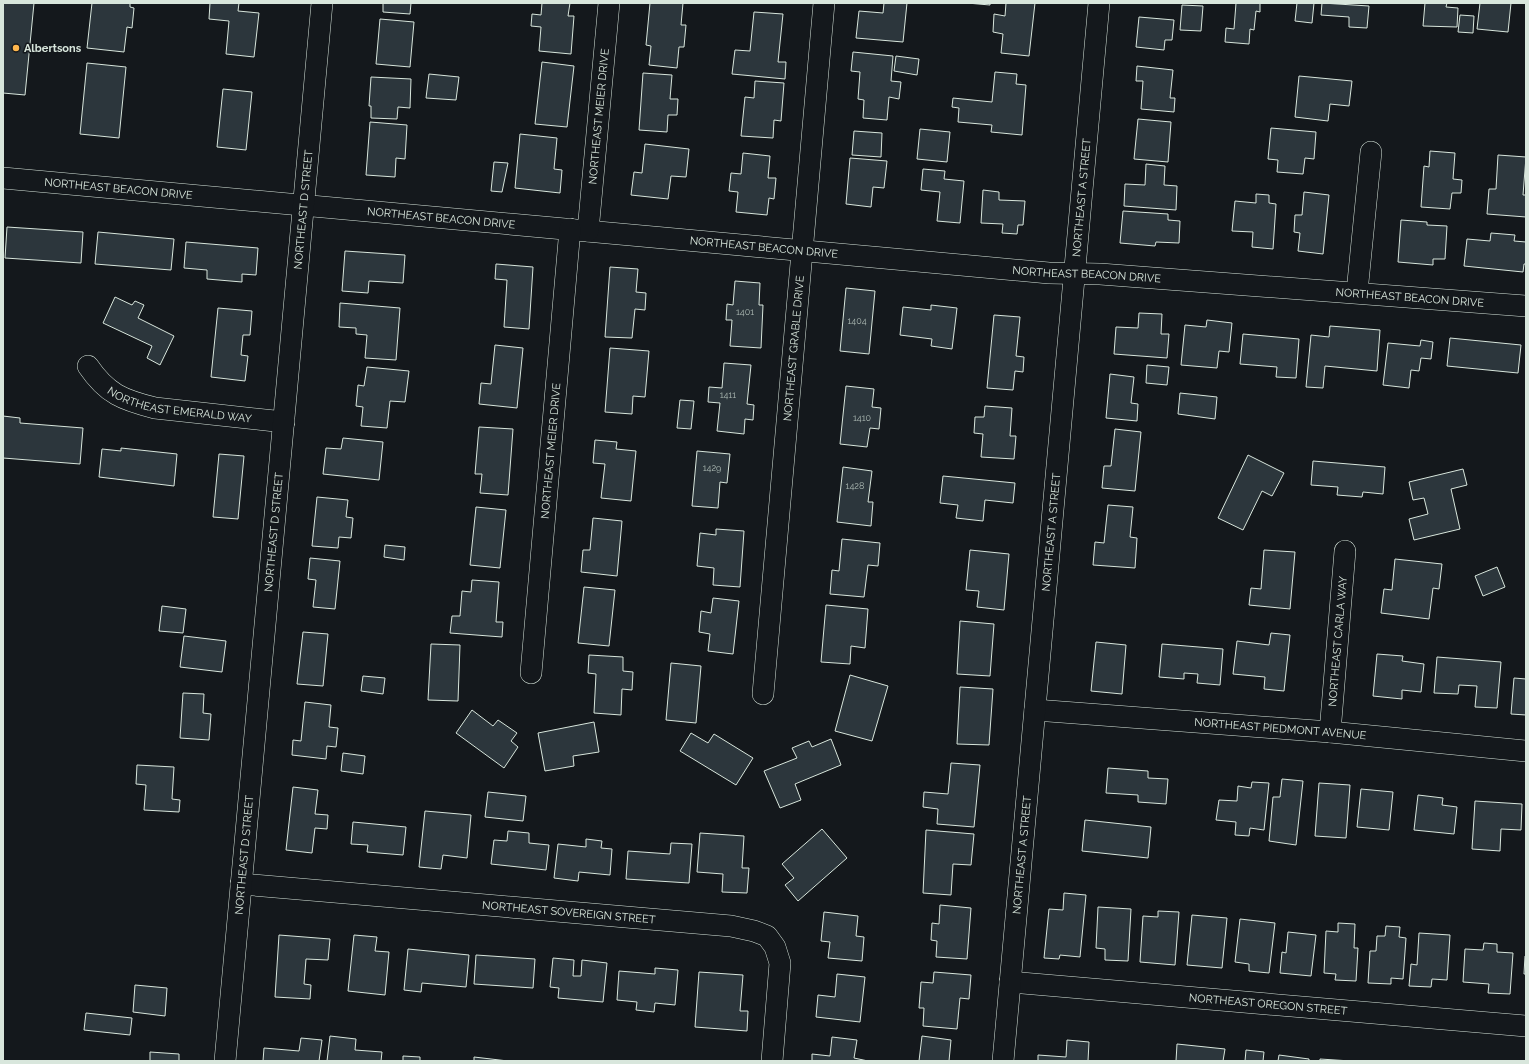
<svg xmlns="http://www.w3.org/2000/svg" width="1529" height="1064" viewBox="0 0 1529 1064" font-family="Raleway,sans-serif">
<rect width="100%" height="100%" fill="#14181c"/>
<path fill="#2c363c" stroke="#d8e6dc" d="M3 3H34L25 95 3 93Z
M92 3H130V7L134 8 132 28 127 27 124 52 87 48Z
M210 3H239L238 11 259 13 254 57 226 54 229 21 209 19Z
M383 3H411L410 14 383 12Z
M542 3H570L568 16H574L571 54 539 51 541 27 531 26 532 14 541 15Z
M650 3H683L681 25H686L684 47H679L677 68 649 65 651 46 646 45Z
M884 3H907L903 42 856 38 859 11 883 13Z
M967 3H990V5Z
M1006 3H1035L1029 56 1001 53 1003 34 993 32 994 14 1005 16Z
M1236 3H1260V12L1256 11 1254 30 1250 29 1249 44 1225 42 1226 28 1234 29Z
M1297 3H1314L1312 23 1295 21Z
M1322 3 1369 6 1367 28 1349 27V17L1321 15Z
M1425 3H1447L1446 7 1458 8 1457 27 1423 26Z
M1480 3H1511L1508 32 1477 29Z
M1182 5 1203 6 1201 31 1180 30Z
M754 12 783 14 778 62H786L785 79 732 74 735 50 750 51Z
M1460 15 1474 16 1473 33 1458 32Z
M1139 17 1174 20 1172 40H1165L1164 50 1136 47Z
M380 19 414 22 410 67 376 64Z
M853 52 893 56 891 81 901 82 899 99 889 97 887 120 863 118 864 100 858 99 860 72 851 71Z
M896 56 919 59 917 75 894 71Z
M542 62 574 66 567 127 535 124Z
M87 63 126 67 119 138 80 134Z
M1137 66 1173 70 1170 98H1175L1174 112 1141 109 1143 81H1136Z
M995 72 1017 74 1016 84 1026 85 1022 135 991 132 992 125 958 122 959 108 952 107 953 98 992 102Z
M643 73 672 75 670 99H678L677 115H668L667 132 639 130Z
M429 74 459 77 456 100 426 98Z
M1299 76 1352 81 1349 106 1330 104 1328 121 1295 117Z
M371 77 411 79 410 108 398 107 397 119 371 118V106H369Z
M755 81 784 83 781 121 774 120 773 138 741 136 745 97 754 98Z
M223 89 252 92 246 150 217 147Z
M1138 119 1171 122 1168 162 1134 159Z
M370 122 407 125 405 159 396 158 395 177 366 175Z
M1271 128 1316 132 1314 159 1305 158 1303 174 1277 172 1278 160 1268 159Z
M920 129 950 132 947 162 917 159Z
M854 131 882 133 881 157 852 155Z
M520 134 557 138 554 169 562 170 560 193 515 188Z
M645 144 689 149 686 177 671 176 668 199 631 195 634 172 642 173Z
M1430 151 1455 153 1453 179 1462 180 1461 193H1452L1450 209 1421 207 1424 166 1429 167Z
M743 153 770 156 768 178H776L774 199 769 198 767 215 736 212 738 192 729 191 731 173 741 174Z
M1498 155 1526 157 1523 195H1526V217L1487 214 1489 189H1496Z
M850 158 887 161 884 188 873 187 871 207 846 204Z
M494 162 508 163 502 192 491 191Z
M1146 164 1165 166 1164 185 1177 186 1176 210 1124 206 1125 184 1145 185Z
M923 169 945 171 944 179 964 181 960 223 937 221 940 192 921 190Z
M983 190 999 192V200L1025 201 1023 225H1018L1017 234 1002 233 1003 224 981 223Z
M1304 192 1329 195 1323 254 1298 251 1300 233 1294 232 1295 215H1302Z
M1256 194 1269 195V203L1276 204 1273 249 1252 247 1253 232 1232 231 1235 201 1256 203Z
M1123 211 1168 214V220L1180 221 1179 243 1156 242 1155 246 1120 243Z
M1401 220 1427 222V225L1447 226 1445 259H1433V265L1398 262Z
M7 227 83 232 81 263 5 258Z
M98 232 174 239 171 270 95 264Z
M1491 233 1515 235 1514 241 1526 242V264H1524L1523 272 1464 266 1467 239 1490 241Z
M186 242 258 248 256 275 242 274V282L207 279V270L184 268Z
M345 251 405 255 403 283 369 281 368 293 342 291Z
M496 264 533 267 529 329 504 327 507 280 495 279Z
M610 267 638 269 636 292 646 293 645 310 635 309 632 338 605 337Z
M735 281 760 283 759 305H763L761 348 730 346 732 320H726L727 304 733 305Z
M846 288 875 291 869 354 840 351Z
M115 297 132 305 135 301 144 305 138 318 174 336 160 365 147 358 152 346 103 323Z
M340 303 400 308 396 360 365 358 367 335 356 334V328L339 327Z
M931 305 957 308 952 349 931 346 932 339 900 335 903 307 931 310Z
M218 308 252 311 250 335H243L241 355 248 356 245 381 211 377Z
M1139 313 1162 314 1161 334H1169L1167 358 1114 354 1116 327 1138 328Z
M994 315 1020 317 1016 356 1024 357 1023 372 1015 371 1013 390 987 388Z
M1207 320 1232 323 1229 352 1219 351 1217 368 1181 365 1185 325 1206 327Z
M1330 326 1380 330 1377 371 1325 366 1323 388 1306 387 1311 335 1329 337Z
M1243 334 1299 339 1296 378 1276 377 1277 367 1240 364Z
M1450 338 1521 345 1518 373 1447 366Z
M1421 340 1433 342 1431 359 1421 358 1419 371 1411 370 1409 388 1383 385 1388 343 1420 346Z
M495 345 523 348 517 408 479 404 481 383 491 384Z
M610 348 649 351 645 397 633 396 632 414 605 412Z
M724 363 751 365 747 404 754 405 753 420 745 419 744 434 717 431 720 403 708 402 709 387 722 388Z
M1147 365 1169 367 1167 385 1146 383Z
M367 367 409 371 405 402 390 401 387 428 361 426 363 407 356 406 358 385 364 386Z
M1110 374 1134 377 1131 403 1138 404 1137 421 1106 418Z
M846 386 874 389 872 407 881 408 879 429 870 428 867 447 840 444Z
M1180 393 1217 397 1215 419 1178 414Z
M680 400 694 401 691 429 677 428Z
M985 406 1012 408 1010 436H1016L1014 459 981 457 983 434 974 433 975 417H984Z
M3 416 20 418V423L83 428 80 464 3 458Z
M479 427 513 429 508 495 480 493 482 474H475Z
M1115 429 1141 432 1135 491 1102 488 1104 466H1111Z
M343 438 383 442 379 480 323 474 326 448 341 449Z
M595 440 617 442 616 449 636 451 631 501 601 498 605 464 593 463Z
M121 448 177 454 174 486 99 477 102 449 121 451Z
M697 451 730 454 727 483 720 482 718 508 692 506Z
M219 454 244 456 238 519 213 517Z
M1248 455 1284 473 1272 496 1262 491 1243 530 1218 518Z
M1313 461 1385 467 1383 494 1363 492 1362 497 1337 495 1338 487 1311 485Z
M843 467 872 471 868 502H873L871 526 837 522Z
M1463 469 1467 485 1451 489 1460 529 1414 540 1409 519 1428 514 1424 498 1413 500 1409 482Z
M943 476 1015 483 1013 503 985 500 983 521 956 518 958 505 940 503Z
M317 497 348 500 346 517 353 518 351 538 339 537 338 548 312 546Z
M1108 505 1133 507 1130 537 1137 538 1135 568 1093 565 1095 542 1104 543Z
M476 507 506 510 500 568 470 565Z
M593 518 622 521 617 576 581 572 583 550H590Z
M716 529 744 531 740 587 713 585 714 568 697 566 700 533 716 535Z
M842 539 880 543 878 566 868 565 864 597 830 594 832 570 839 571Z
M385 545 405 547 404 560 384 557Z
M970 550 1009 554 1004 610 977 607 979 591 966 590Z
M1264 550 1295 552 1290 609 1249 605 1251 588 1261 589Z
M310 558 340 561 335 609 313 607 316 580 308 579Z
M1395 559 1442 564 1439 589 1433 588 1429 619 1381 613 1384 589 1392 590Z
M1497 567 1505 587 1483 596 1475 576Z
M472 580 499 582 496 622H503L502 637 450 633 452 616H460L462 591 471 592Z
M584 587 615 590 609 646 578 643Z
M713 598 739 601 733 654 708 651 710 634 699 632 701 611 711 613Z
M826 605 868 609 865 648 851 646 850 664 821 662Z
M162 606 186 609 183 633 159 631Z
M960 621 994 624 990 676 957 674Z
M303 632 328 634 323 686 297 684Z
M1271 633 1290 635 1284 691 1264 689 1265 677 1233 674 1237 641 1269 645Z
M184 636 226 641 222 672 180 667Z
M1096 642 1126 645 1122 694 1091 691Z
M431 644 460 645 458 701 428 700Z
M1162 644 1223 649 1220 685 1197 683 1198 674 1184 673V679L1159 677Z
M1377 654 1403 656 1402 661 1424 664 1421 692 1402 690V699L1373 696Z
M589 655 623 657V671L633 672 632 690 622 689 621 715 594 713 596 674 588 673Z
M1437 657 1501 662 1497 708 1475 707 1477 686 1459 685 1458 694 1434 693Z
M671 663 701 666 696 723 666 720Z
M850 675 888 686 872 741 835 731Z
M363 676 385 678 383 694 361 691Z
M1514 678 1526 679V715L1511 714Z
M960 687 993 689 989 745 957 744Z
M183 693 204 694 203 713 211 714 209 740 180 738Z
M305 702 331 705 329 727 338 728 336 747 327 746 326 759 292 755 293 740 301 741Z
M472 710 493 726 498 720 517 733 511 741 518 747 504 768 456 733Z
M594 722 599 752 573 756 574 766 545 771 538 733Z
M691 733 708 743 714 734 753 758 736 785 680 751Z
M831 739 841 765 795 784 801 800 780 808 764 771 797 758 792 748 809 741 812 747Z
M343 753 365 756 363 774 341 771Z
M951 763 980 765 974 827 937 824 938 809 923 807 924 792 948 794Z
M137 765 174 767 172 799 180 800 179 812 144 810 146 785 136 784Z
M1108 768 1148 771V778L1168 779 1166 804 1138 802V795L1106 793Z
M1282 779 1303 781 1296 845 1269 841 1273 797H1280Z
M1252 782 1269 783 1264 830 1250 828 1249 836 1235 835 1236 822 1216 820 1219 800 1237 801 1238 786 1251 788Z
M1319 783 1350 785 1346 838 1315 836Z
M293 787 318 790 315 814 328 815 327 829 315 828 312 853 286 850Z
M1361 789 1393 792 1389 830 1357 827Z
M488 792 526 796 523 821 485 817Z
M1418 795 1443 798 1442 805 1457 807 1454 834 1414 830Z
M1475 801 1522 804 1521 830 1501 829 1500 851 1472 849Z
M425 811 471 815 467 858 443 855 441 869 419 867Z
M1085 820 1151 827 1148 858 1082 851Z
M353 822 406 827 403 855 367 852 368 845 351 844Z
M822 829 847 858 798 901 785 885 794 878 782 864Z
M926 830 974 834 971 865 953 864 951 895 923 893Z
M508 831 529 833V843L549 845 546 870 491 864 494 840 507 841Z
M700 833 744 836 742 868H749L747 893 722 892 723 874 697 872Z
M586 839 602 841 601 848 612 849 610 875 579 872 578 881 554 878 558 844 586 847Z
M671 843 692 844 689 883 626 879 628 851 670 854Z
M1064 893 1086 895 1080 957 1060 955 1059 959 1044 958 1049 909 1063 910Z
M940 905 971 908 967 959 936 957 937 941 931 940 932 923 939 924Z
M1098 907 1131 909 1128 961 1105 960V949L1096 948Z
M1158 911 1179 912 1175 965 1140 962 1143 916 1158 917Z
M824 912 858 916 856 936 864 937 862 961 828 958 830 942 821 941Z
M1192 915 1227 918 1222 968 1187 965Z
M1240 919 1275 923 1269 973 1249 971V964L1235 962Z
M1338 923 1355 924 1354 948H1358L1356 981 1335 980 1336 974 1324 973 1326 931 1338 932Z
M1386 926 1400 927 1399 937 1406 938 1403 979 1391 978V984L1368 983 1370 951H1376L1377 936H1385Z
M1288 932 1316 935 1311 976 1280 973 1282 952 1286 953Z
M1419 933 1450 935 1447 980 1432 979 1431 987 1409 986 1411 964 1417 965Z
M279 935 330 939 328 960 306 959 304 984 311 985 310 999 275 997Z
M354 935 377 937 375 951 389 952 385 995 348 991Z
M1484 943 1497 944V952L1513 953 1510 994 1488 993 1489 984 1463 982 1465 949 1483 950Z
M408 949 469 955 466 987 422 983 421 992 404 990Z
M476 955 535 959 533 988 474 984Z
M1525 956H1526V974H1524Z
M553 958 574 960 573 976H581L582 960 607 963 603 1002 558 998 559 988 550 987Z
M655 968 678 970 675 1005 655 1003 654 1012 636 1010 637 1002 617 1000 619 971 655 974Z
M699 972 743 975 740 1011H748L747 1031 695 1027Z
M934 972 971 975 969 999 960 998 957 1029 923 1026 924 1008H919L921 982 933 983Z
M837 974 865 977 860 1022 816 1017 818 995 835 997Z
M135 985 167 988 165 1016 133 1012Z
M86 1013 132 1018 130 1035 84 1030Z
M330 1036 356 1039 355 1050 382 1052 381 1061H327Z
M922 1036 951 1040 949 1061H919Z
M832 1037 857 1040 854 1058 868 1061H812V1054L830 1056Z
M301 1038 322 1040 319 1061H263L264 1048 299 1051Z
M1067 1040 1089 1042 1088 1061H1038V1055L1066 1057Z
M1177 1044 1225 1049 1223 1061H1176Z
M1246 1050 1264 1052 1263 1061H1245Z
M150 1052 179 1054V1061H150Z
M1279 1055 1309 1059V1061H1278Z
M403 1056 420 1057V1061H403Z
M474 1057 508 1061H474Z
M1320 1059 1351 1061H1320Z"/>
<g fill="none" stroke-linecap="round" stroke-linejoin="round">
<g stroke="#d8e6dc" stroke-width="22">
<g id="minor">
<path id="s1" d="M3 178 1049 273 1100 274 1526 306"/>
<path id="s2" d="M588 231 609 3"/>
<path d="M1357 292 1371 152"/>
<path id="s3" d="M88 366C107 394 123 400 155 408L284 422"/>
<path id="s4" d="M531 673 570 229"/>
<path id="s5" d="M763 694 824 3"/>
<path id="s6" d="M1035 710 1330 732 1526 751"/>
<path id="s7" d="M1330 732 1345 551"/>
<path id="s8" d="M241 884 731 926 754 931 767 936 775 947 780 963 772 1061"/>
<path id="s9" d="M1010 982 1526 1026"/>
<path id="s10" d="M225 1061 322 3"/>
<path id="s11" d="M1003 1061 1099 3"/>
</g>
</g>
<use href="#minor" stroke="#14181c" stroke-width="21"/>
</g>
<circle fill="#ffb74d" stroke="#14181c" stroke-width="1.5" cx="16" cy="48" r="4"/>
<g text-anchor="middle" stroke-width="3" stroke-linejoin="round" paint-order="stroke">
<g font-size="9" fill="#adbab4">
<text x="745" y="315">1401</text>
<text x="857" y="324">1404</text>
<text x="728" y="398">1411</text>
<text x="862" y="421">1410</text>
<text x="712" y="471">1429</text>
<text x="855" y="489">1428</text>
</g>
<g font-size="11" font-weight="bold" fill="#d8e6dc" stroke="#14181c" text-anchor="start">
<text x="24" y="52">Albertsons</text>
</g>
<g font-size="11" fill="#d8e6dc" stroke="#14181c">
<text dy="4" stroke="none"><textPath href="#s2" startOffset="115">NORTHEAST MEIER DRIVE</textPath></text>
<text dy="4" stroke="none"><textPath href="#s1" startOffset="116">NORTHEAST BEACON DRIVE</textPath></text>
<text dy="4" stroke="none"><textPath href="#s11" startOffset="867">NORTHEAST A STREET</textPath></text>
<text dy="4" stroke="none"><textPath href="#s10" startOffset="855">NORTHEAST D STREET</textPath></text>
<text dy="4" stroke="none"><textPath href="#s1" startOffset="440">NORTHEAST BEACON DRIVE</textPath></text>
<text dy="4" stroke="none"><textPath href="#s1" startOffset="764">NORTHEAST BEACON DRIVE</textPath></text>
<text dy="4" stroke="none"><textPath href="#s1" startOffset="1088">NORTHEAST BEACON DRIVE</textPath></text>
<text dy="4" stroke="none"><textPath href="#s1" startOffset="1412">NORTHEAST BEACON DRIVE</textPath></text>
<text dy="4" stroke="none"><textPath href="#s5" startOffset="347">NORTHEAST GRABLE DRIVE</textPath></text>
<text dy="4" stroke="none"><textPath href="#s3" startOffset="105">NORTHEAST EMERALD WAY</textPath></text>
<text dy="4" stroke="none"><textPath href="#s4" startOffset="223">NORTHEAST MEIER DRIVE</textPath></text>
<text dy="4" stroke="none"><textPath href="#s10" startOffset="531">NORTHEAST D STREET</textPath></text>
<text dy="4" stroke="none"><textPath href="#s11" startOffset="531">NORTHEAST A STREET</textPath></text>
<text dy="4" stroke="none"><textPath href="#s7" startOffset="91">NORTHEAST CARLA WAY</textPath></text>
<text dy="4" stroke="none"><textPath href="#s6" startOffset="246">NORTHEAST PIEDMONT AVENUE</textPath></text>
<text dy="4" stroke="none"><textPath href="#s10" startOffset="207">NORTHEAST D STREET</textPath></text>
<text dy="4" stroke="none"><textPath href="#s11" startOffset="207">NORTHEAST A STREET</textPath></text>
<text dy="4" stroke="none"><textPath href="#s8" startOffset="329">NORTHEAST SOVEREIGN STREET</textPath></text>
<text dy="4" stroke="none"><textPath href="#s9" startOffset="259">NORTHEAST OREGON STREET</textPath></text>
</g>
</g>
<rect width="1529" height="1064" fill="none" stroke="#d8e6dc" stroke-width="8"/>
</svg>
